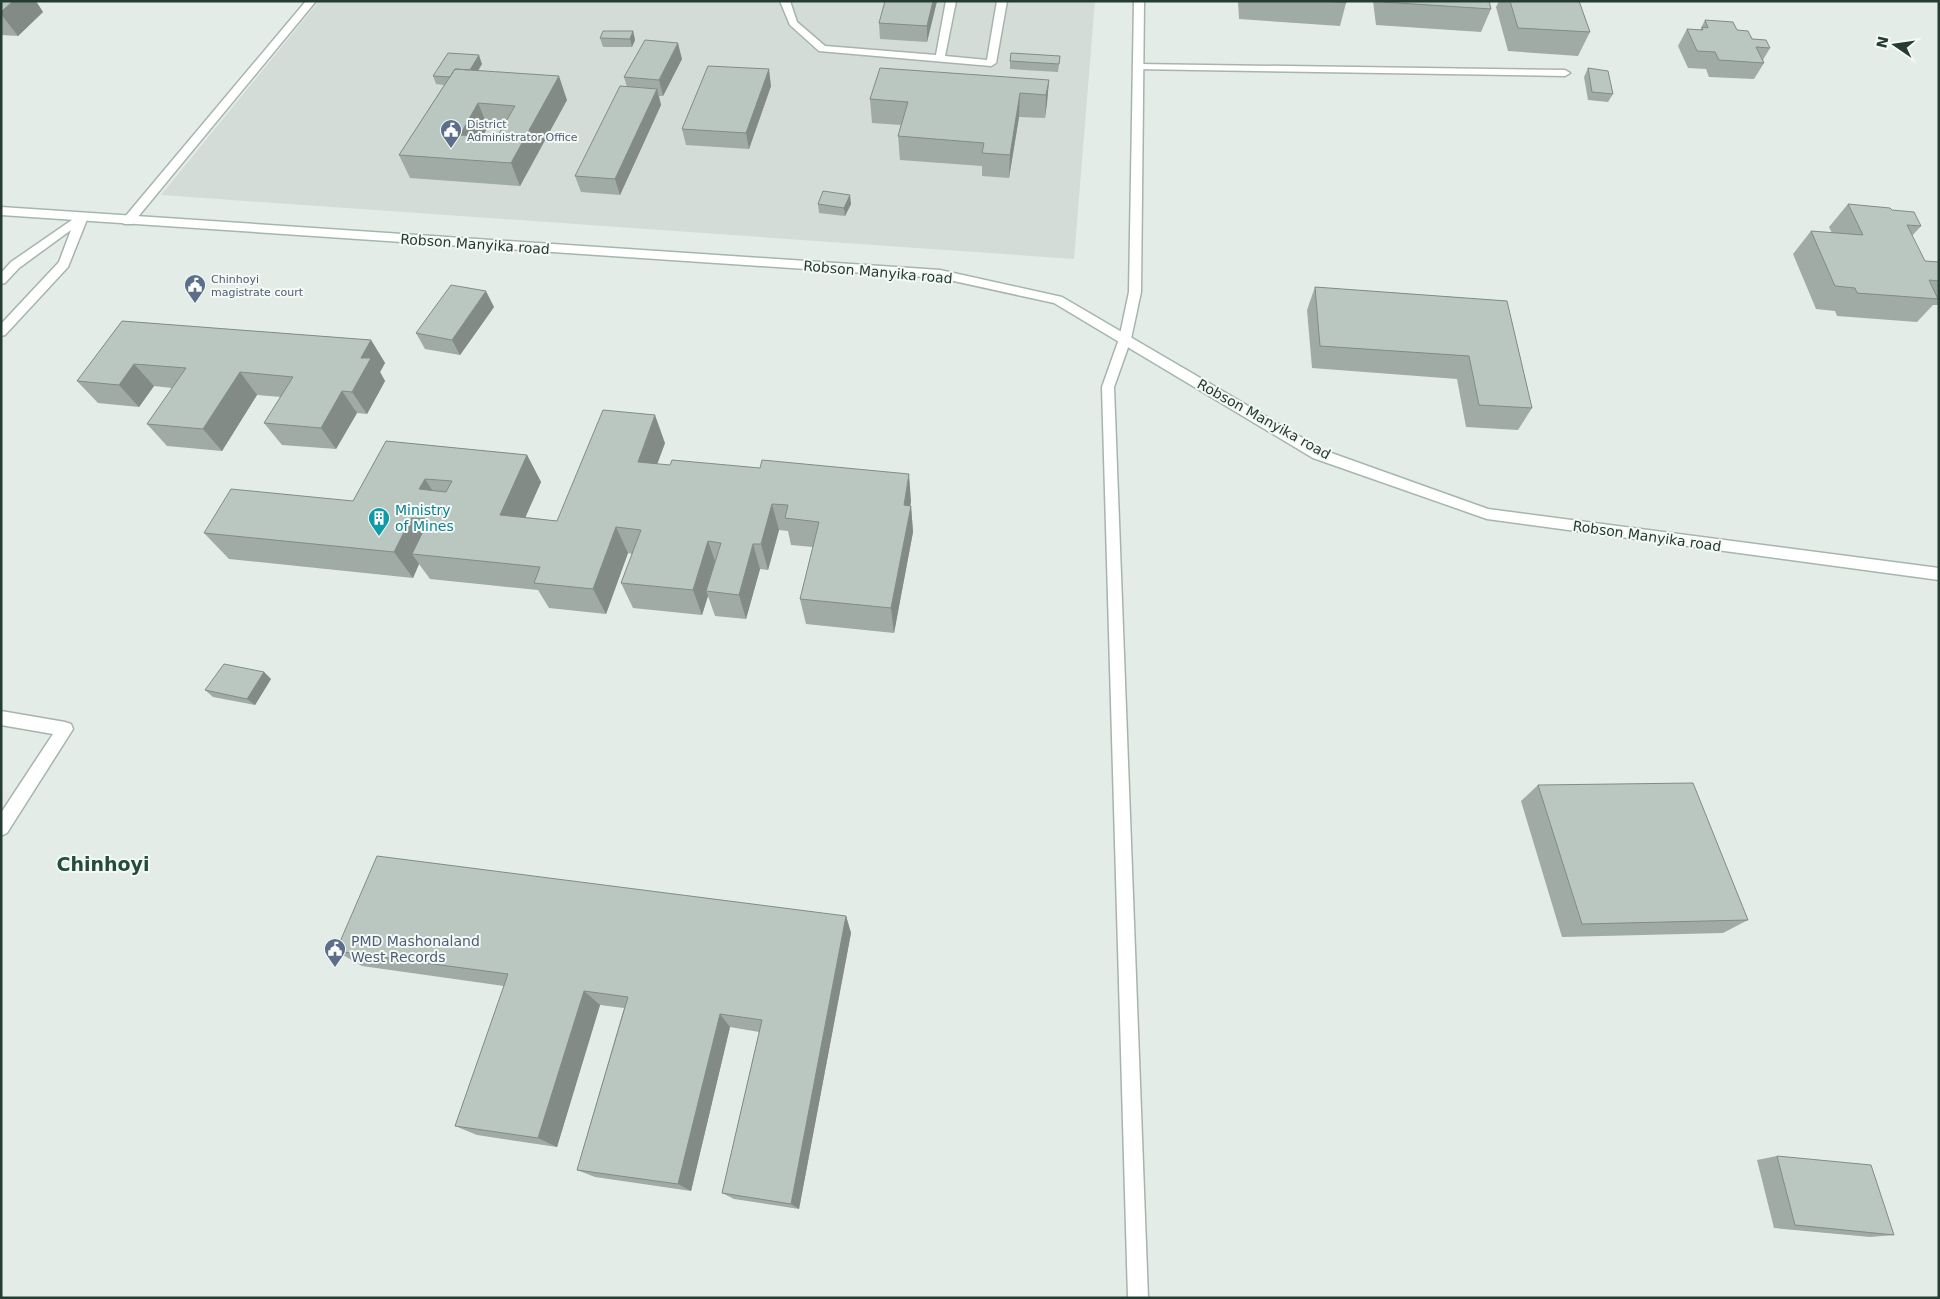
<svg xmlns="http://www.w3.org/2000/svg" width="1940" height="1299" viewBox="0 0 1940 1299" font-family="'DejaVu Sans',sans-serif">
<rect width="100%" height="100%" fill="#e4ece7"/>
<path fill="#d3dcd6" d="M319 1H1095L1074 259 161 195Z"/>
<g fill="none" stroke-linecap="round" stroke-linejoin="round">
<g stroke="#a7b4ad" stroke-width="3">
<path id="lane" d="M780 1H790L797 22 825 46 936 55 946 1H956L945 56 987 60 997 1H1007L996 63 991 66 819 51 790 25Z
M1138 64 1565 70 1570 73 1565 76 1134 69 1133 67Z
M1 711 65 722 71 724 73 729 7 833 1 836V813L53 734 1 725Z"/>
</g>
<g stroke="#a7b4ad" stroke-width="3">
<path id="street" d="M306 1H316L132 224H124L122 221 124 218Z
M1134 1H1144L1141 292 1131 339 1114 387 1148 1298H1128L1102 387 1119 339 1129 292Z
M82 213 88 217 68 267 5 335 1 336V324L59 262 71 230 19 268 5 283 1 284V273L11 262Z"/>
</g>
<g stroke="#a4b7ad" stroke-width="3">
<path id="secondary" d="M1 207 940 270 1062 297 1323 450 1488 509 1939 568V580L1487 519 1313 458 1054 303 940 278 1 215Z"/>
</g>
<use href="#lane" fill="#fff" fill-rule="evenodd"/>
<use href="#street" fill="#fff" fill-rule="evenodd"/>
<use href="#secondary" fill="#fff" fill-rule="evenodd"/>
</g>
<path fill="#a0aba5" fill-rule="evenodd" d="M1 1 43 12 18 36 1 35Z
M937 1 927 42 880 39 879 23Z
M1238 1H1346V3L1340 26 1239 19Z
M1373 1H1489L1491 9 1481 32 1376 25Z
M1499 1H1579L1590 32 1578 56 1508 51 1496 7Z
M1705 20 1737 30 1770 48 1763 60 1764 63 1754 79 1709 77 1706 69 1688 68 1678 46 1687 29 1700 30Z
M633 31 635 40 632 47H603L600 38Z
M1060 56 1058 72 1010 69V61Z
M682 59 663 96H659L661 105 620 195 581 192 575 176 627 87 624 77Z
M482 64 478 71 567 100 520 186 410 178 399 155 444 85 436 84 433 76ZM488 127 503 128 497 137 482 136Z
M1588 68 1613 94 1608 102 1588 100 1584 77Z
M1049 80 1047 103 1045 118 1019 117 1009 178 982 176V166L900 160 898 136 901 125 872 123 870 99Z
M771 86 749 149 686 145 682 129Z
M818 204H851L845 216 819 213Z
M1848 204 1892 210 1921 226 1912 236 1925 261 1939 262V305H1933L1917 322 1837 316 1835 311 1816 309 1793 254 1811 231 1832 233 1829 227Z
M1315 287 1507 301 1532 408 1518 430 1466 427 1457 379 1312 368 1307 310Z
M494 307 460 355 425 349 416 333Z
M122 321 371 340 385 363 380 372 385 381 367 414 357 413 336 449 282 445 264 423 281 397 257 395 222 451 167 446 147 424 172 388 154 386 139 407 98 403 77 381Z
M386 441 527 455 541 482 525 517 557 521 665 443 657 464 911 501 910 506H911L913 532 894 633 806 624 800 599 813 547 791 545 788 531 779 530 768 570 760 569 746 619 715 616 708 596 702 615 633 608 621 583 632 554 628 553 606 614 549 608 538 590 430 579 419 564 413 578 229 559 204 533 353 501Z
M264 672 271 679 255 705 213 697 205 690Z
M1538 785 1748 920 1723 933 1562 937 1521 801Z
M846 916 851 933 799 1209 734 1199 722 1193 759 1032 730 1027 691 1191 595 1177 577 1170 624 1008 600 1005 557 1147 477 1135 455 1126 504 986 362 966 336 951Z
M1777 1156 1894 1235 1870 1237 1774 1228 1757 1160Z"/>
<path fill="#828b86" d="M13 1H36L43 12 18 36 1 14V12Z
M933 1H937L927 42V26Z
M633 31 635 40 632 47 630 39Z
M678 43 682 59 663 96 659 80Z
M479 55 482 64 468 86 464 78Z
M769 69 771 86 749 149 746 133Z
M559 76 567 100 520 186 511 163Z
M1049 80 1047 103 1045 118 1046 95Z
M657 89 661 105 620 195 615 179Z
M1020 93 1019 117 1009 178 1010 155Z
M478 103 488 127 470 158 460 135Z
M850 195 851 204 845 216 844 208Z
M486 291 494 307 460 355 452 340Z
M371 340 385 363 380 372 385 381 367 414 352 392 361 358Z
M134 364 154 386 139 407 119 385Z
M240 372 257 395 222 451 203 429Z
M342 391 357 413 336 449 321 428Z
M655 415 665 443 648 489 638 462Z
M527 455 541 482 515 541 500 515Z
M909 474 911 501 906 532 904 505Z
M425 479 442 505 419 489Z
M772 504 779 530 768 570 761 544Z
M911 506 913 532 894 633 891 608Z
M411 518 429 544 412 554 419 564 413 578 394 552Z
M616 527 628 553 606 614 593 589Z
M708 541 717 567 706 591 708 596 702 615 693 590Z
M753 544 760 569 746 619 739 595Z
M264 672 271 679 255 705 247 699Z
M846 916 851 933 799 1209 791 1204Z
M584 991 600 1005 557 1147 538 1138Z
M720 1014 730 1027 691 1191 678 1184Z"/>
<path fill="#bac7c0" stroke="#828b86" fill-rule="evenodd" d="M1 1H13L1 12Z
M885 1H933L927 26 879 23Z
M1325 1H1346V3Z
M1383 1H1489L1491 9 1383 2Z
M1510 1H1579L1590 32 1518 28Z
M1705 20 1733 22 1737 30 1748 31 1752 39 1766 40 1770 48 1756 47 1764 63 1719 60 1715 52 1697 51 1687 29 1703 30 1702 27 1708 28Z
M603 31H633L630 39 600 38Z
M645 40 678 43 659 80 624 77Z
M448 53 479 55 470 70 455 69 450 77 433 76Z
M1011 53 1060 56 1059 64 1010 61Z
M708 66 769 69 746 133 682 129Z
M880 68 1049 80 1046 95 1020 93 1010 155 982 153 984 143 898 136 908 102 870 99Z
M1588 68 1608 71 1613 94 1592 92Z
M455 69 559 76 511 163 399 155ZM478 103 515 106 497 137 460 135Z
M620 86 657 89 615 179 575 176Z
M823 191 850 195 844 208 818 204Z
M1848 204 1890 208 1892 210 1914 212 1921 226 1907 225 1925 261 1939 262V281L1929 280 1938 299 1857 293 1855 288 1835 286 1811 231 1863 235Z
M451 285 486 291 452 340 416 333Z
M1315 287 1507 301 1532 408 1479 405 1469 356 1320 346Z
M122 321 371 340 361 358H371L352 392 342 391 321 428 264 423 293 377 240 372 203 429 147 424 186 368 134 364 119 385 77 381Z
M603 410 655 415 638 462 670 465 672 460 760 468 762 460 909 474 904 505 911 506 891 608 800 599 819 522 785 518 788 505 772 504 761 544H753L739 595 706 591 721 543 708 541 693 590 621 583 641 530 616 527 593 589 534 583 540 567 412 554 429 519 411 518 394 552 204 533 231 489 353 501 386 441 527 455 500 515 557 521ZM425 479 452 481 446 492 419 489Z
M224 664 264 672 247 699 205 690Z
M1693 783 1748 920 1582 924 1538 785Z
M377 856 846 916 791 1204 722 1193 762 1020 720 1014 678 1184 577 1170 628 997 584 991 538 1138 455 1126 508 974 336 951Z
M1777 1156 1871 1165 1894 1235 1795 1225Z"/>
<defs>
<g id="civic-pin" transform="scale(1.125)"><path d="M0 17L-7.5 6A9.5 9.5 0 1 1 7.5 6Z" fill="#5c6f8a" stroke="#f4f9f6"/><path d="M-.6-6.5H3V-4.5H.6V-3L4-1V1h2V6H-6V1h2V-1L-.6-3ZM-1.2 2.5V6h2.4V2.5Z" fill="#fff"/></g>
<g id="building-pin" transform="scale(1.125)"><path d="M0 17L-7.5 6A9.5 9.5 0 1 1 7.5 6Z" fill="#0f9aa8" stroke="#f4f9f6"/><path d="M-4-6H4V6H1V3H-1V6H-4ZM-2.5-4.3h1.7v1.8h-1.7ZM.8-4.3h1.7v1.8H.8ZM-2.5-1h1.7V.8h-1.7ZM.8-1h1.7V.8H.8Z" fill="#fff"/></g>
</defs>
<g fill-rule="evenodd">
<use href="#civic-pin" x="451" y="130"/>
<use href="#civic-pin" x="195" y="285"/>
<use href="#building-pin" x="379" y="518"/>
<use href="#civic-pin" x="335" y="949"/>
</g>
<g text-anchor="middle" stroke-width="4" stroke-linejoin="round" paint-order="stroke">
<g font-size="11" fill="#4e5e75" stroke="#f4f9f6" text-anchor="start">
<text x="467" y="128">District<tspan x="467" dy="13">Administrator Office</tspan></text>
<text x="211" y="283">Chinhoyi<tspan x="211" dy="13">magistrate court</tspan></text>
</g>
<g font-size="14" fill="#253c32" stroke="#f4f9f6">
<text transform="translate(475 244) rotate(4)" y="5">Robson Manyika road</text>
<text transform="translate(878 272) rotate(5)" y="5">Robson Manyika road</text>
<text transform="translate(1264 419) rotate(29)" y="5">Robson Manyika road</text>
<text transform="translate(1647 536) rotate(8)" y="5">Robson Manyika road</text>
</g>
<g font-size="14" fill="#0d838f" stroke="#f4f9f6" text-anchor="start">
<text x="395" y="515">Ministry<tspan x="395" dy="16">of Mines</tspan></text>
</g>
<g font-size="14" fill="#4e5e75" stroke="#f4f9f6" text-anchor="start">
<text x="351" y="946">PMD Mashonaland<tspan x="351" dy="16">West Records</tspan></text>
</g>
<g font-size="19" font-weight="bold" fill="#234c3c" stroke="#f4f9f6">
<text x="103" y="871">Chinhoyi</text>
</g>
</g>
<rect width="1940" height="1299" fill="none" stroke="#253c32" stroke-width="5"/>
<g transform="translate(1895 45) rotate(283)" stroke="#f4f9f6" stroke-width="4" paint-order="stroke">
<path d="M0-4L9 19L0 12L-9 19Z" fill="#253c32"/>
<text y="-8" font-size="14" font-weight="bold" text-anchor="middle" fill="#253c32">N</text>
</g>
</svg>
